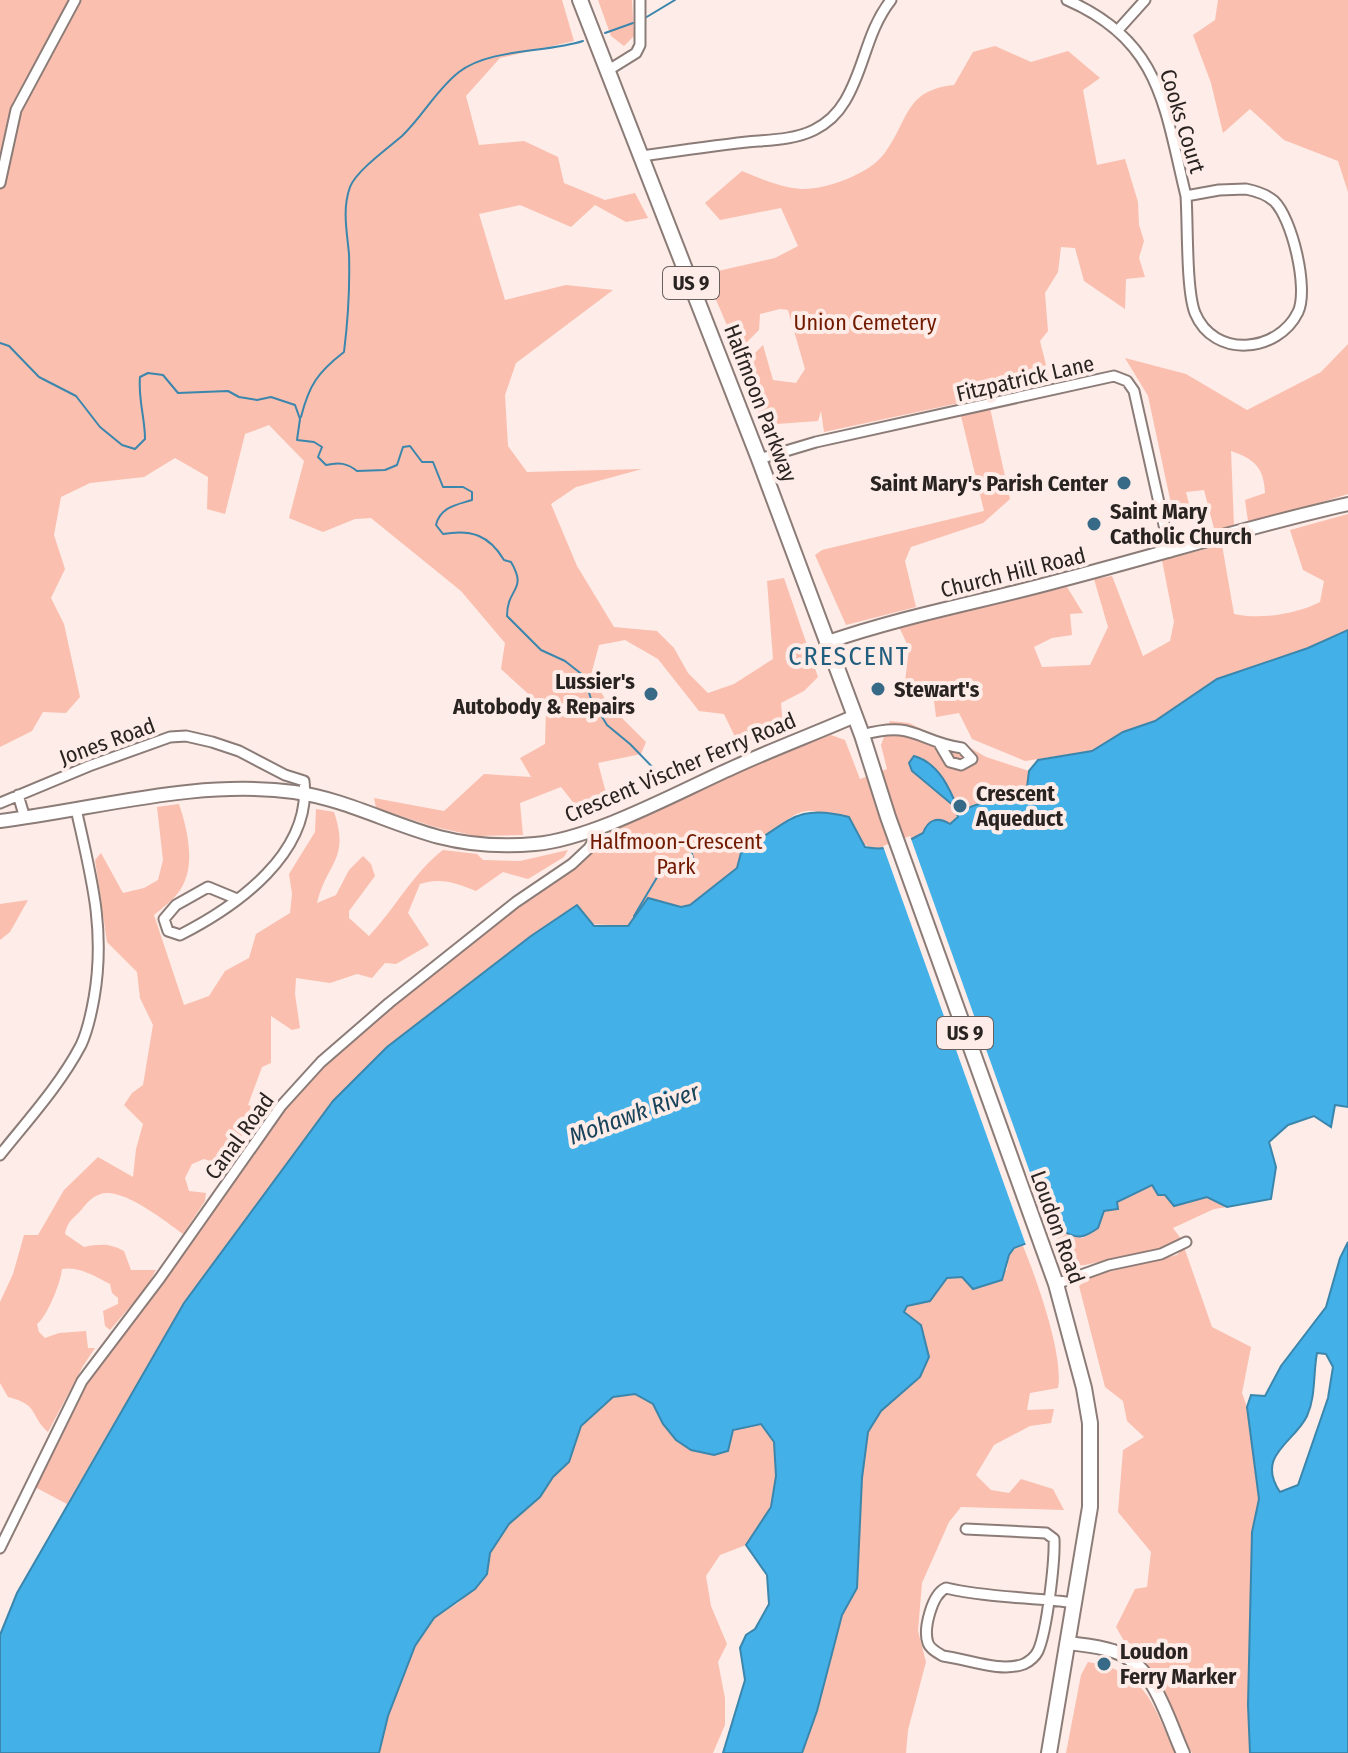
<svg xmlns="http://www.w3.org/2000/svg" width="1348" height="1753" viewBox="0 0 1348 1753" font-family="'Fira Sans Condensed',sans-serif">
<rect width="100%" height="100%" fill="#fdece7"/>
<path fill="#fabfaf" d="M0 0H562L574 41 500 58 466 96 479 145 524 141 558 157 564 183 605 200 635 193 648 218 626 222 595 205 571 227 520 205 479 214 505 300 566 285 613 290 516 363 505 395 508 446 527 472 642 469 576 487 551 504 577 566 614 627 657 631 674 648 688 673 708 693 734 684 773 659 767 581 784 578 818 677 804 691 781 703 783 728 757 741 735 737 724 714 699 711 658 659 625 640 599 645 591 675 608 704 646 742 641 754 598 763 609 804 584 816 561 787 520 803 523 835 476 836 435 827 376 808 374 798 444 811 484 774 531 777 520 758 545 744 546 710 501 669 505 643 461 591 371 518 355 519 323 532 289 518 304 461 269 425 245 434 225 514 207 509 208 477 175 458 144 477 90 483 61 497 54 535 65 569 51 598 64 624 80 697 66 713 43 712 32 731 0 747Z
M598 0H632L634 36 624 46 611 36Z
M1218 0H1348V192L1338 161 1284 140 1250 109 1223 133 1211 83 1193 35 1215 20Z
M995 46 1031 62 1068 51 1100 78 1083 90 1097 165 1125 159 1138 202 1139 225 1144 241 1139 258 1145 277 1126 279 1125 309 1084 281 1075 248 1061 247 1058 272 1045 293 1048 331 1040 341 1050 381 1034 383 1026 364 1019 383 1001 394 824 432 821 411 818 421 763 425 740 368 763 345 773 380 796 383 805 369 788 310 780 309 760 314 759 330 738 351 705 274 775 258 798 246 781 208 720 220 705 203 742 171C761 179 780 187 801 189 826 190 869 174 884 154 909 121 904 90 954 85L973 52Z
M1348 344V494L1287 513 1248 521 1245 500 1265 493C1264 467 1254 459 1231 451L1234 526 1215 532 1204 490 1186 492 1190 508 1173 513 1148 396 1125 358 1186 374 1247 410 1321 372Z
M990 408 1010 499 983 523 911 547 905 561 916 607 846 625 815 555 822 550 984 511 961 416Z
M1348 514V630L1308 648 1217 679 1155 721 1123 732 1092 751 1025 761 972 739 959 713 936 717 933 692 904 691 909 648 899 627 1067 587 1083 613 1070 614 1072 635 1052 638 1034 647 1042 667 1090 665 1108 627 1094 579 1112 576 1143 656 1170 641 1174 622 1162 560 1222 545 1234 614C1260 620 1297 614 1320 602L1324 581 1303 570 1290 530Z
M890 721 909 723 934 735 965 745 986 757 1029 771 1027 787 958 811 957 807 944 796 954 806 958 817 950 824 926 825 923 833C875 860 870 850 829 819 823 814 816 810 807 811 791 813 782 826 770 834 762 840 752 844 742 849L737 868 690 905 681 907 648 898 628 926 554 922 531 936 387 1047 333 1101 184 1303 67 1504 31 1485 82 1381 281 1106 321 1062 614 829 754 763 831 735 845 740 860 779 887 769 881 745Z
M179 804C188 831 197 869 178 893 171 902 162 908 154 915L184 1005 209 996 225 971 249 958 256 934 290 913 292 894 289 874 315 832 316 809 334 812C350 860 327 862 317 903L336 895 349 870 363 856 371 864 375 876 349 911V918L369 936C395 909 412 874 443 850L477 854 483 860 520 861 568 850 564 857 528 879 503 872 476 891C457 883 440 877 420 884L408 913 429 945 396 964 385 963 372 978 357 974 330 983 296 978 295 994 300 1028 292 1030 271 1016V1063L262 1067 248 1105 260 1109 272 1101 258 1124H248L226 1166 204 1159 192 1164 185 1178 189 1191 206 1193 205 1201 183 1234C165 1221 130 1193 107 1193 96 1193 88 1201 82 1209 74 1218 67 1221 65 1234L84 1247C100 1244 109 1243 124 1251L131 1270H156L146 1288 110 1330 105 1326 103 1311 118 1304V1298L112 1293 110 1284C94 1276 79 1266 62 1269 61 1282 47 1317 37 1324L39 1332 45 1338 59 1333 86 1331 88 1348H95L83 1366 48 1432C29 1415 40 1405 8 1397L0 1383V1302L13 1274 24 1235H38L64 1190 98 1157 133 1177 136 1149 143 1124 124 1105 132 1093 143 1085 153 1025 140 998 137 972 107 942 95 860 101 853 123 893 144 888 158 880 163 860 157 807Z
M28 900 10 932 0 940V904Z
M1152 1184 1165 1195 1207 1197 1227 1207 1214 1209 1173 1228 1182 1240 1168 1247 1085 1265 1074 1266 1065 1258 1054 1232 1062 1230 1082 1238C1097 1231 1097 1225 1104 1210L1118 1208 1116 1202Z
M1023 1246C1036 1278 1064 1355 1058 1388L1030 1393 1027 1410 1054 1409 1051 1423 1030 1426 994 1445 976 1475 991 1490 1009 1493 1021 1479 1053 1489 1064 1510 961 1507 949 1522 922 1583 918 1631 926 1662 908 1730 906 1753H802L817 1711 842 1615 857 1588 862 1478 868 1432 881 1411 905 1390 929 1357 921 1325 904 1312 907 1306 930 1301 946 1278 1007 1270C1008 1256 1009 1249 1023 1246Z
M1184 1247 1212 1327 1251 1347 1242 1393 1247 1407 1259 1499 1252 1532 1248 1705 1250 1753H1192L1139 1647 1124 1641 1116 1627 1135 1589 1147 1587 1151 1552 1118 1512 1123 1450 1144 1437 1127 1421 1123 1401 1105 1387 1079 1286 1091 1276 1177 1255Z
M635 1394 653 1404 663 1424 732 1430 762 1423 774 1442 776 1476 771 1507 746 1545 720 1555 706 1576 711 1606 727 1644 718 1662 725 1698V1725L713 1753H379L388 1716 415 1646 434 1618 458 1603 487 1573 490 1553 509 1524 540 1497 553 1477 569 1462 581 1426 613 1397Z
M1088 1662C1147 1671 1153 1705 1175 1753H1066L1081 1675Z"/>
<path fill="#43b0e8" stroke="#3b86ac" stroke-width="2" fill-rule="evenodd" d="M1348 630V1107L1335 1105 1331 1127 1314 1116 1288 1125 1269 1142 1276 1167 1271 1199 1227 1207 1207 1197 1174 1206 1165 1195H1158L1152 1185 1117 1202 1118 1209 1104 1211 1098 1228C1084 1238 1077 1240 1062 1230L1014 1248 1009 1255 1002 1280 973 1289 962 1277 947 1278 930 1301 907 1306 904 1312 921 1325 929 1357 920 1377 881 1411 868 1432 862 1478 857 1588 842 1615 817 1711 802 1753H723L745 1680 740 1648 746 1635 755 1629 769 1604 767 1575 746 1545 771 1507 776 1476 774 1442 761 1424 733 1430 728 1451 714 1455 691 1450 676 1440 663 1424 653 1404 635 1394 613 1397 581 1426 569 1462 553 1477 540 1497 509 1524 490 1553 487 1574 475 1589 434 1618 415 1646 388 1716 379 1753H0V1635L17 1593 184 1303 333 1101 387 1047 531 936 577 905 594 926H628L648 898 681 907 690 905 737 868 742 849C788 826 792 802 849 817L865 847C888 852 903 844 923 833 928 820 937 816 950 824L958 817 954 806 912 771 909 763 914 756C939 763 950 789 959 811L1027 787 1029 771 1038 760 1092 751 1123 732 1155 721 1217 679 1308 648Z
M1348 1242V1753H1250L1248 1705 1252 1532 1259 1499 1247 1407 1251 1395 1265 1396 1281 1366 1326 1307 1340 1258ZM1317 1353 1326 1354 1333 1367 1328 1398 1298 1485 1280 1492C1255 1455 1295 1442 1307 1416 1316 1396 1313 1374 1317 1353Z"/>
<path fill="#fdece7" d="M910 836 1053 1237 1027 1248 883 846Z"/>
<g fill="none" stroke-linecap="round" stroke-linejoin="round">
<path stroke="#3b86ac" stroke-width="2" d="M645 18 675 0
M605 33 633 23
M0 343 9 346 39 377 76 396 100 427 122 445 135 449 145 439C145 418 138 399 140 377L148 373 163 375 178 393 228 391 239 397 257 400 271 397 295 405 300 419 297 440 314 442 322 447 318 457 326 465C339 462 347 463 357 471L385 470 397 465 403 447 410 446 422 462H433L443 487H463L472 492V500C456 505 440 507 436 525L443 534C471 529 489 535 504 560L511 562C528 591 507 587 507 616L541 650 565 661 584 676 591 699 607 725 630 744 664 779
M301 417C309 385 318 372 344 352 348 320 350 287 349 254 347 232 342 209 350 187 356 171 388 148 402 136 423 116 436 90 459 72 490 48 546 53 583 41
M634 916 659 874 693 859 690 843"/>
<g stroke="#8c7c78" stroke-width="13">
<path id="street" d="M1067 0C1161 41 1164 106 1186 196
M1118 30 1145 0
M607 71 636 53 640 45V0
M642 156C677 151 712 146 747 142 768 140 794 140 814 130 826 124 838 113 845 101 865 68 866 32 891 0
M0 183 16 110 75 0
M1246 189C1256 191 1266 194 1274 201 1292 218 1309 289 1298 312 1278 353 1214 359 1195 313 1186 290 1188 224 1186 196L1219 190Z
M759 459 816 442 1114 376 1127 381 1134 391 1170 552
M862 735C915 720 916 741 962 748L972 759 961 765 950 762 940 745
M18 795 25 818
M0 803 89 766 170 737 186 736 212 742 239 751 285 775 304 781C312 853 237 906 180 935L168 931 164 919 176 905 208 887 237 899
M0 1155C28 1120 60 1085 81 1045 88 1030 91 1015 94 998 106 929 91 876 76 809
M1056 1284 1109 1265 1161 1254 1186 1242
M966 1529 1046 1533 1054 1539C1055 1561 1047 1631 1038 1651 1035 1657 1030 1661 1024 1664 1000 1673 968 1659 943 1656 938 1653 930 1649 928 1643 923 1629 932 1594 946 1588 988 1598 1032 1597 1075 1603
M0 1548 82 1381 160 1278 281 1106 321 1062 389 1003 516 902 572 864 589 848 602 826"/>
</g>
<g stroke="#8c7c78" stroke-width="16">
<path id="secondary" d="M828 642C903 616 981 602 1058 581 1155 556 1250 526 1348 504
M0 821C97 809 196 779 294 792 345 799 390 824 439 837 470 845 503 847 535 844 593 839 678 792 732 768 773 749 814 734 855 716
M1068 1643C1083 1645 1099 1646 1113 1651 1154 1663 1167 1718 1183 1753"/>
</g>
<g stroke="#8c7c78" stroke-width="18">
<path id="primary" d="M580 0 759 459 862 735 888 817 1056 1284 1084 1388 1090 1423V1507L1049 1753"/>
</g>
<use href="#street" stroke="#fff" stroke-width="9"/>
<use href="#secondary" stroke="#fff" stroke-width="12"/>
<use href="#primary" stroke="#fff" stroke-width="14"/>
</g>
<g fill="#376a87" stroke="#fdece7" stroke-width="3">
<circle cx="1124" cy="483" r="8"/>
<circle cx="1094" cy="524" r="8"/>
<circle cx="878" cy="689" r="8"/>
<circle cx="651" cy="694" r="8"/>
<circle cx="960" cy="806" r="8"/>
<circle cx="1104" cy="1664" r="8"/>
</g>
<g text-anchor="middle" stroke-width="8" stroke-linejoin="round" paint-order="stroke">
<g fill="#fdece7" stroke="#695f5c" stroke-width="2">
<rect x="663" y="267" width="56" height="32" rx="6"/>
<rect x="937" y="1017" width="56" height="32" rx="6"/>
</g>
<g font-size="20" font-weight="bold" fill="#292321">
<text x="691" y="290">US 9</text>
<text x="965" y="1040">US 9</text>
</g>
<g font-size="22" fill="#292321" stroke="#fdece7">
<text transform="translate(1183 121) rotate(73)" y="8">Cooks Court</text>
<text transform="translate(1025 378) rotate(-13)" y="8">Fitzpatrick Lane</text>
<text transform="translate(761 403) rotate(69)" y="8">Halfmoon Parkway</text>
<text transform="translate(1013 572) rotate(-14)" y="8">Church Hill Road</text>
<text transform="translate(107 741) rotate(-20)" y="8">Jones Road</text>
<text transform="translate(680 767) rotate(-23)" y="8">Crescent Vischer Ferry Road</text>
<text transform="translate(239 1136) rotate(-54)" y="8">Canal Road</text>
<text transform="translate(1058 1227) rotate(70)" y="8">Loudon Road</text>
</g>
<g font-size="22" fill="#711a00" stroke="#fdece7">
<text x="865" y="330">Union Cemetery</text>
<text x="676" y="849">Halfmoon-Crescent<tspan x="676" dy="25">Park</tspan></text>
</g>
<g font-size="22" font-weight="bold" fill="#292321" stroke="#fdece7" text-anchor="start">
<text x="1108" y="491" text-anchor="end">Saint Mary's Parish Center</text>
<text x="1110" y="519">Saint Mary<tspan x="1110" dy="25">Catholic Church</tspan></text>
<text x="635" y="689" text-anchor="end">Lussier's<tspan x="635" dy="25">Autobody &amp; Repairs</tspan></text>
<text x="894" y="697">Stewart's</text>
<text x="976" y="801">Crescent<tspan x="976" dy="25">Aqueduct</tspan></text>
<text x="1120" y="1659">Loudon<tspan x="1120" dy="25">Ferry Marker</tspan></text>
</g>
<g font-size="24" font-style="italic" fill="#17435b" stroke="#fdece7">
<text transform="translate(634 1114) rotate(-20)" y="8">Mohawk River</text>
</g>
<g font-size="26" letter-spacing="2" fill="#225e7e" stroke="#fdece7">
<text x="849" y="665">CRESCENT</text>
</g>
</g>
</svg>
